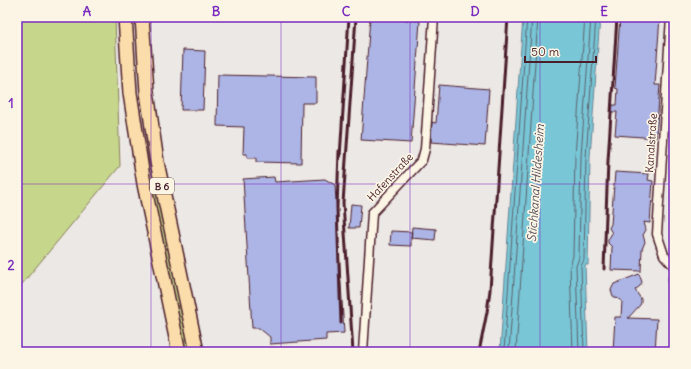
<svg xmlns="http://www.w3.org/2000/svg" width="691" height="369" viewBox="0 0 691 369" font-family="Delius,sans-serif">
<rect width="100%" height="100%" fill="#ece8e5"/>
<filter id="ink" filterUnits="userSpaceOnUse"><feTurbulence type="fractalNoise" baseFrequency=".025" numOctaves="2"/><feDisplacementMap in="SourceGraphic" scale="8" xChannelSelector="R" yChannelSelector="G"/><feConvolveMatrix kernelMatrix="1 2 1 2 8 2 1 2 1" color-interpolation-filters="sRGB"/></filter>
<g filter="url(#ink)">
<path fill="#c6d78c" stroke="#887b5c" d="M17 17H115L120 166 17 290Z
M155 179 191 352H184L148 180Z
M674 276V308H673L667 301 668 277Z"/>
<path fill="#78c6d6" stroke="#668392" d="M523 17H600L590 157 588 265H585L588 352H500Z"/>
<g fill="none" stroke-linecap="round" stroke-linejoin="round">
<path stroke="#5c626f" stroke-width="1" d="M504 352 527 17
M509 352 532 17
M516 352 538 17
M573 352 570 266 573 256 575 156 585 17
M579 352 576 266 579 258 581 156 591 17
M584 352 581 266 584 260 586 157 596 17"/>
</g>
<path fill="#acb5e6" stroke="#4a1f2b" d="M370 17 420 21 411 143 361 140Z
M620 17H660L655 85H660L656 138 615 135 617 112H612L613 105H617L618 89 615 88Z
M183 50 205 51 203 110H181Z
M218 75 316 77V103H302L301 163 256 162V158H247V154H243L244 127 217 126Z
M439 85 489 89 485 146 431 142 432 122 436 123Z
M615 172 649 174 648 180 653 181 650 223 644 222 646 230 643 235 645 242 642 249 641 271 611 270 612 247 608 243V240L612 233 609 228 611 224Z
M274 177 275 182 325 179 335 185 344 333 326 334V340L270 344V337L259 328H252L243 179Z
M351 204 361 205 359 228H349Z
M412 227 436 229 435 240 411 238V246L390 245 391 231 412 232 411 238Z
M639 274 642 282 640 286 635 290 641 299V303L640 305 628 318 657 319 655 352H613L615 317H621L622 301 613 296 611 290 614 284Z"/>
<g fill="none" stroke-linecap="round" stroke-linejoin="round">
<g stroke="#4a1f2b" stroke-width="11">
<path id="minor" d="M671 17 657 234 664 255 674 266
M363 352 372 213 422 160 425 149 434 17"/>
</g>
<g stroke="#4a1f2b" stroke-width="16">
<path id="primary" d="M125 17 130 93 144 184 179 352
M142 17 147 92 157 162 197 352"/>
</g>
<use href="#minor" stroke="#fcf5e5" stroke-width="8"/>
<use href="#primary" stroke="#faddab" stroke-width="13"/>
<path stroke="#4a1f2b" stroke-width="3" d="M339 151 337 208 341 323
M340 157 349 17
M604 269 608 161 617 17
M353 352 343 203 356 17
M479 352 487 312 490 290 508 17"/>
</g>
</g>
<path fill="none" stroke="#7b2cbf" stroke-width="1" stroke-opacity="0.55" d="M151 17V352M281 17V352M410 17V352M540 17V352M17 184H674"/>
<g text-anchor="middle" stroke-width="3.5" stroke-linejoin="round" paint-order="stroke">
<rect fill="#fcf5e5" stroke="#7f5f63" stroke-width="1" x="150" y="178" width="24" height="16" rx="3"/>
<g font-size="10" font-weight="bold" fill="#4a1f2b">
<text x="162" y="190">B 6</text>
</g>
<g font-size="11" fill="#4a1f2b" stroke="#fcf5e5">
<text transform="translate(651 143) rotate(-86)" y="4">Kanalstraße</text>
<text transform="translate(390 177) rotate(-47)" y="4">Hafenstraße</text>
</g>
<g font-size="12" font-style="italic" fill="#58515e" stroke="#fcf5e5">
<text transform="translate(536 183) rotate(-86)" y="4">Stichkanal Hildesheim</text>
</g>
</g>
<rect width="691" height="369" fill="none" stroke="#fcf5e5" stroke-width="44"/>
<path d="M525 56v6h71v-6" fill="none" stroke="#4a1f2b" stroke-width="2"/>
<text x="531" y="56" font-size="12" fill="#4a1f2b" stroke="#fcf5e5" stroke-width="3" paint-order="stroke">50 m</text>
<rect x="22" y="22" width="647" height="325" fill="none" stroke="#7b2cbf" stroke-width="1.5"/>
<g font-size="13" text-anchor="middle" font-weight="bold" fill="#7b2cbf">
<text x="87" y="16">A</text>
<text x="216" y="16">B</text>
<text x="346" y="16">C</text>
<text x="475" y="16">D</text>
<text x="604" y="16">E</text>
<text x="11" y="108">1</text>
<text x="11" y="270">2</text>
</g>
</svg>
